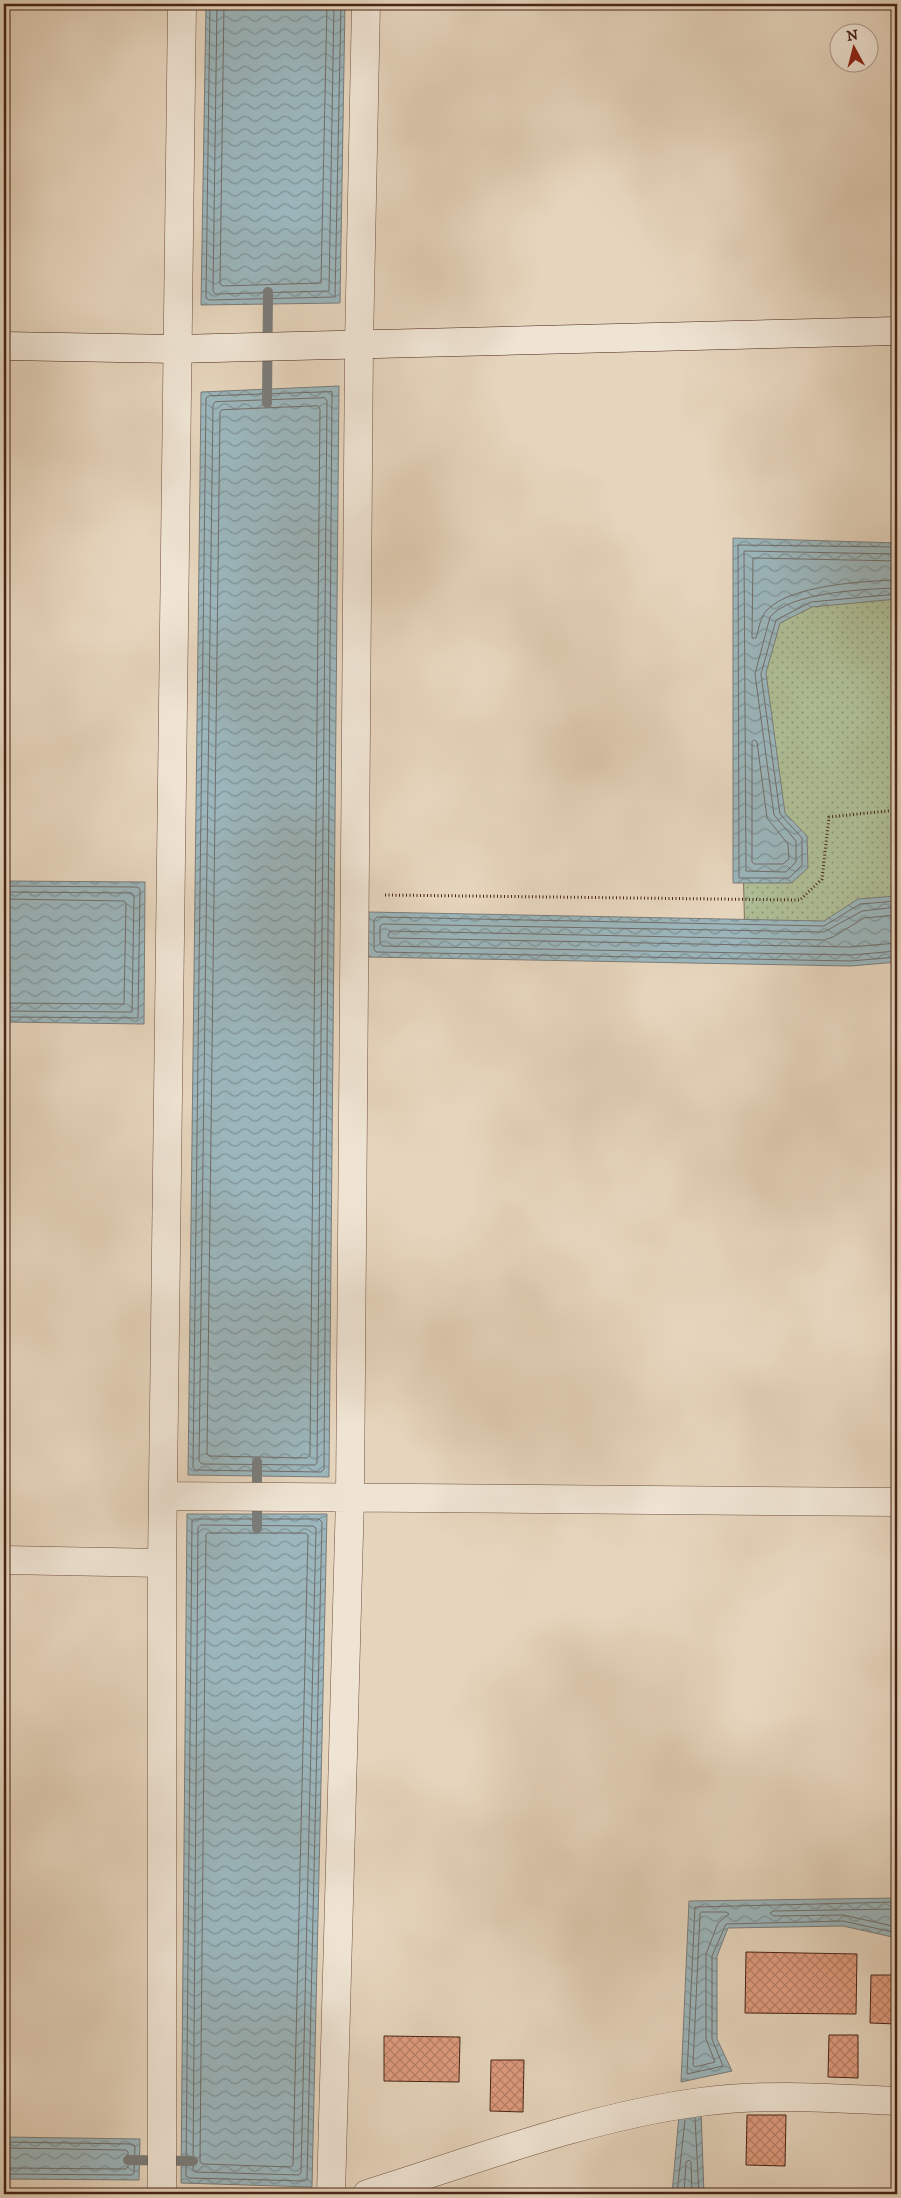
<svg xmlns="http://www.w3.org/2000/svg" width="901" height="2198" viewBox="0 0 901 2198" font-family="'IM FELL DW Pica',serif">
<defs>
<pattern id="garden-dots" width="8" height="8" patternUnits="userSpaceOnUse" patternTransform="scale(1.25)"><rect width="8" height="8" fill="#aebe96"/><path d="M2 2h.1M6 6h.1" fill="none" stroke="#909a79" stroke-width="1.8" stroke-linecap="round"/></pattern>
<pattern id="water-waves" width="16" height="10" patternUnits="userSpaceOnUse" patternTransform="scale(1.25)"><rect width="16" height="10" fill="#9bb6bc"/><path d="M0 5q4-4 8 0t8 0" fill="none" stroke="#809498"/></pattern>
<pattern id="building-cross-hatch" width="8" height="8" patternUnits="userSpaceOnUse" patternTransform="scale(1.25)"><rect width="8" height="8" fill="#e09c7f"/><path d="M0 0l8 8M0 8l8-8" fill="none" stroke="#b87f67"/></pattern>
</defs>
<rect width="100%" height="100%" fill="#e6d5bd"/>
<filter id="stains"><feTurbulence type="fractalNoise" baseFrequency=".004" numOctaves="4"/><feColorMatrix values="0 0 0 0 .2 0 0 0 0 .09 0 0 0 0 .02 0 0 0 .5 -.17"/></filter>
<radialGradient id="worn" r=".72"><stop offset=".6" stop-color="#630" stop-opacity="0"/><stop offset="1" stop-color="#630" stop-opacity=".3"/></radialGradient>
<path fill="url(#garden-dots)" stroke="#7b7156" d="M736 550 897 553V934L745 945Z"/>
<path fill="url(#water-waves)" stroke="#7a7c7a" d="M206 4H345L340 303 201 305Z
M339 386 329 1477 188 1475 201 392Z
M733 538 897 543V599L812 607 780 623 766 673 785 813 807 836 808 868 791 883H733Z
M4 881 145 882 144 1024 4 1022Z
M897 896V962L851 966 368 957 369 912 824 921 858 899Z
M187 1514H327L312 2187 181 2183Z
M897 1898V1938L843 1926 728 1928 717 1956V2039L732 2071 681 2082 689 1901Z
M701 2111 704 2194H672L679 2115Z
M4 2137 140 2139 139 2180 4 2179Z"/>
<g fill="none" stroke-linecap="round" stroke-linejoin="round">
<path stroke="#726d6a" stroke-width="1" d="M210 4 206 298 209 300 335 297 341 4
M217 4 213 291 215 294 329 291 334 4
M224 4 220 284 223 286 321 283 327 4
M332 392 324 1469 321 1472 195 1470 193 1467 206 398 209 396Z
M325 398 327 401 317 1463 315 1465 202 1464 199 1461 213 405 215 402Z
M318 406 320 409 310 1455 307 1458 209 1456 207 1454 220 412 222 410Z
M897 547 738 545 739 878H789L802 865V838L780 814 761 674 776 620 811 602 897 594
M897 554 744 551 746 871 786 872 796 862V841L774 815 755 674 770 617C790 592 866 589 897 588
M897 561 753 558 752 638H756C759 629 760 617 767 610 791 585 864 581 897 580
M754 740 757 742 767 818 788 844 789 859 783 864H754L752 862V742Z
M4 886 138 887 140 890 138 1018 4 1017
M4 892 132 893 134 896 132 1012 4 1011
M4 899 124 901 126 903 124 1004 4 1003
M897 901 860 904 824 926 377 917 374 920V949L376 952 851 961 897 957
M897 907 862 911 824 932 383 924 380 926V943L382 946 851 955 897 951
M897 915 864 918 833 937 824 940 390 931 388 936 390 938 850 947 897 943
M195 1519H319L322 1522 307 2179 305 2181 189 2178 186 2176 192 1521Z
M201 1525 313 1526 316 1528 301 2173 299 2175 195 2172 193 2170 198 1528Z
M208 1533H305L308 1535 293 2165 291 2167 203 2164 200 2162 206 1535Z
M897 1902 695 1907 687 2074 723 2066 712 2039V1956L726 1924 843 1921 897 1933
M897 1909 773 1911 770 1913 773 1916 843 1915 897 1927
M702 1912H726L729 1914 718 1923 706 1954V2039L715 2062 695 2067 693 2065 700 1914Z
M695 2118 699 2194
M4 2142 132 2144 135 2146 134 2173 132 2175 4 2174
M4 2148 126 2150 128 2152V2167L126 2169 4 2168
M677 2194 685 2120
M684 2194 686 2162 689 2160 691 2162 692 2194"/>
<path stroke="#7a7c7a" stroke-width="10" d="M267 403 268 292
M257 1528V1462
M128 2160 193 2161"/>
</g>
<path fill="url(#building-cross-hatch)" stroke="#482417" d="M746 1952 857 1954 856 2014 745 2013Z
M871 1975H897V2024L870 2023Z
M829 2035H858V2078L828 2077Z
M384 2036 460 2037 459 2082 384 2081Z
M491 2060H524L523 2112 490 2111Z
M747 2115H786L785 2166 746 2165Z"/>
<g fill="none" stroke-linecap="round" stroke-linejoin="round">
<g stroke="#705040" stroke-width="29">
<path id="street" d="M163 1496 897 1502
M4 1560 162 1563
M162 2194V1563L182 4
M331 2194 350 1498 359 344 366 4
M367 2194C476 2160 587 2117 700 2102 766 2093 831 2098 897 2101"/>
</g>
<g stroke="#482417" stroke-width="29">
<path id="secondary" d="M4 346 176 349 897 331"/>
</g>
<path stroke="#482417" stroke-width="3" stroke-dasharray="1 2.5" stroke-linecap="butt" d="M385 895 800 900 822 879 829 817 897 810"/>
<use href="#street" stroke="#efe4d4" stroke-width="28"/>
<use href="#secondary" stroke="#efe4d4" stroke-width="28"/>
</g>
<rect width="901" height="2198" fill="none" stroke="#e6d5bd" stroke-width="20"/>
<rect x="5" y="5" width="891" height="2188" fill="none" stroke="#482417" stroke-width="2.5"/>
<rect x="10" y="10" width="881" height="2178" fill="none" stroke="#482417"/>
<g transform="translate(854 48) rotate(353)"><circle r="24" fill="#efe4d4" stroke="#ac9788"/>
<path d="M0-4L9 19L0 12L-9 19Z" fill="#8f2418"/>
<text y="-8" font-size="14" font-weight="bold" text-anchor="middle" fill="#482417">N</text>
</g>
<rect width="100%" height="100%" filter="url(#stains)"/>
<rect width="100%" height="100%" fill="url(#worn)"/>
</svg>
